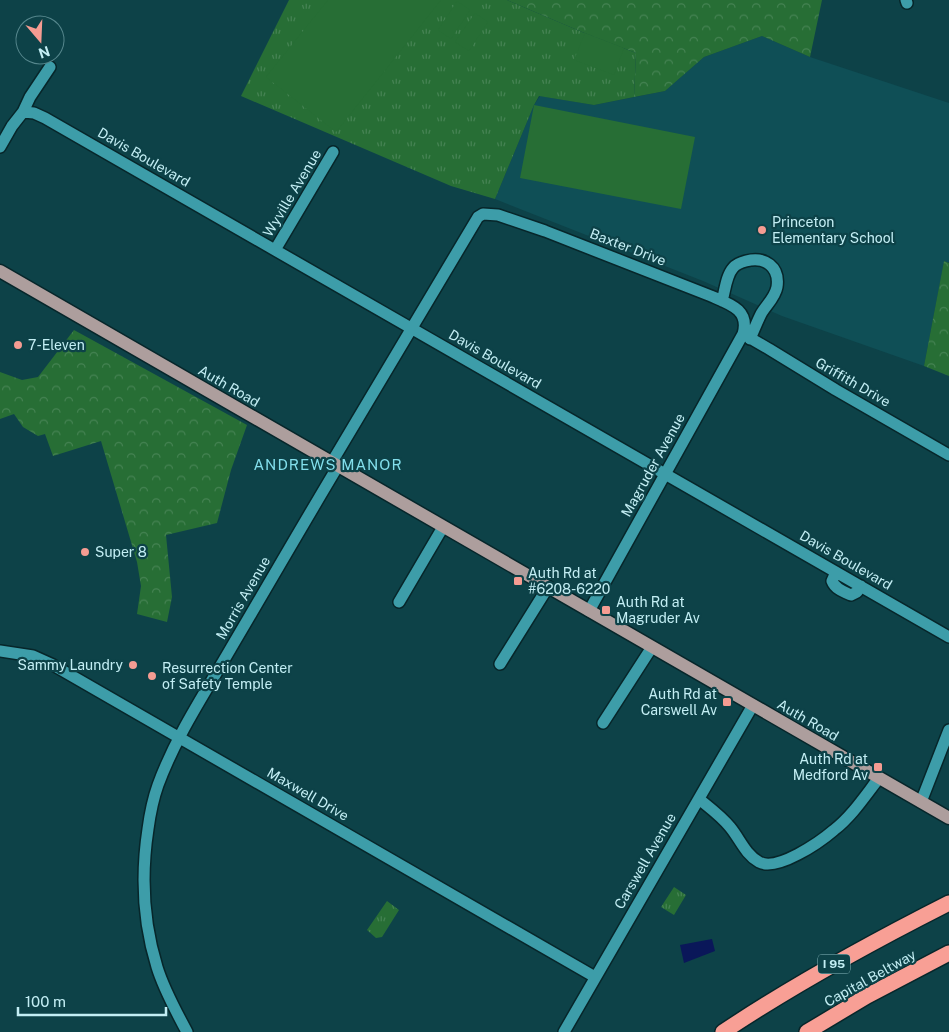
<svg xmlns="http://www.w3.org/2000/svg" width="949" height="1032" viewBox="0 0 949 1032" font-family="'Public Sans',sans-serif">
<defs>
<pattern id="grass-tufts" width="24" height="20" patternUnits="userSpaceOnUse" patternTransform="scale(1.25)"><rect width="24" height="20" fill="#276e35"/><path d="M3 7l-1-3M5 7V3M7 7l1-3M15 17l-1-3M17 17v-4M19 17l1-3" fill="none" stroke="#458353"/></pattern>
<pattern id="forest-crowns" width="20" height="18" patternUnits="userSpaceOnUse" patternTransform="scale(1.25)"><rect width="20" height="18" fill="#276e35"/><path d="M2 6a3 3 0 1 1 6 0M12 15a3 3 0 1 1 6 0" fill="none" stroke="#458353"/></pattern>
</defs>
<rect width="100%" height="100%" fill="#0d4248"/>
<path fill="#0f4f56" d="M762 36 810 57 949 103V262H944L924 366 782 316 703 281 495 199 534 105 540 96 594 105 665 91 704 57Z"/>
<path fill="url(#grass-tufts)" d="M289 0H507L582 32 636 53 634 97 594 105 539 96 534 105 495 199 451 186 241 96Z
M674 887 686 895 674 915 661 907Z
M387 901 399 910 382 937 376 938 367 930Z"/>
<path fill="url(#forest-crowns)" d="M507 0H822L810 57 762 36 704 57 665 91 634 97 636 53 582 32Z
M944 261 949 263V376L924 366Z
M74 330 247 425 231 470 217 523 166 535 172 597 167 622 137 614 141 586 137 562 101 441 53 456 45 434 38 436 23 427 14 414 0 419V372L22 380 38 377Z"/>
<path fill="#276e35" d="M328 0H441L336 132 266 77Z
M457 1 470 10 451 39 438 30Z
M475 13 488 22 469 51 455 42Z
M585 33 624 48 614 75 574 60Z
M534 105 695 137 681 209 520 178Z"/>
<path fill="#0a1759" d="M712 939 715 951 684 963 680 945Z"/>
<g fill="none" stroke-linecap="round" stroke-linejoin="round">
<g stroke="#07262a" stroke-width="14">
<path id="minor" d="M906 0 907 3
M23 112 34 113 45 118 949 637
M0 147 12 126 23 112 30 97 50 67
M275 250 333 152
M722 301C725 291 726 276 733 268 736 264 742 262 746 261 765 256 780 267 777 287 775 298 766 305 761 314 757 322 754 330 750 339
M743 334 769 349 836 390 949 455
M332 462 478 217 483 214 498 215 545 231 711 296C730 304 750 310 743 334L589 611
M836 572 832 581C835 589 844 592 851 595L857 592 861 586
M399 602 443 527
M0 651 33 656 53 665 595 977
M500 664 548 587
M603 723 652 647
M699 799C710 808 721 816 730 827 740 839 745 854 759 862 777 872 820 842 834 830 852 816 865 796 879 778
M921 802 949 730
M187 1032C176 1011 164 990 157 967 143 922 141 875 148 829 150 814 153 799 158 785 176 736 205 693 231 648 267 587 302 526 338 466
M564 1032 753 705"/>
</g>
<g stroke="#07262a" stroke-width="15">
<path id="major" d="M0 271 949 818"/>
</g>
<g stroke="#07262a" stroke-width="18">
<path id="highway" d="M723 1032C795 984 872 942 949 903
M807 1032 867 996 949 953"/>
</g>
<use href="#minor" stroke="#3d9da9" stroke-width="11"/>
<use href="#major" stroke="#ad9e9d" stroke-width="12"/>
<use href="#highway" stroke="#f89f95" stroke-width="15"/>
</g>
<g fill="#f59c92" stroke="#0d4248" stroke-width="2">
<circle cx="762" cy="230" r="5"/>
<circle cx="18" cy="345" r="5"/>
<circle cx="85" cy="552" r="5"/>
<rect x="513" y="576" width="10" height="10" rx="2.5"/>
<rect x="601" y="605" width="10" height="10" rx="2.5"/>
<circle cx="133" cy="665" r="5"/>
<circle cx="152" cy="676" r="5"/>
<rect x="722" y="697" width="10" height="10" rx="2.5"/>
<rect x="873" y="762" width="10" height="10" rx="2.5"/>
</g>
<g text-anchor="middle" stroke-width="4.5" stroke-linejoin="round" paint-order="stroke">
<rect fill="#0d4248" stroke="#8cbac0" stroke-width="1" x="818" y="954.5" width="32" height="19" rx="4"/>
<g font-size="12" font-weight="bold" fill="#c3eef4">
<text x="834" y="968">I 95</text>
</g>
<g font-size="14" fill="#c3eef4" stroke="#0d4248">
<text transform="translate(144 157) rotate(30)" y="5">Davis Boulevard</text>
<text transform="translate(292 193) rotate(-59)" y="5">Wyville Avenue</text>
<text transform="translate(628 247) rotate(21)" y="5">Baxter Drive</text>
<text transform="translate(495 359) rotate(30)" y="5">Davis Boulevard</text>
<text transform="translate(853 382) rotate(30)" y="5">Griffith Drive</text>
<text transform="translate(229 386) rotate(30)" y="5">Auth Road</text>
<text transform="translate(653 465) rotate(-61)" y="5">Magruder Avenue</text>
<text transform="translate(846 560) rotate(30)" y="5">Davis Boulevard</text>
<text transform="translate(243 598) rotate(-60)" y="5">Morris Avenue</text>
<text transform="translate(808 720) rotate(30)" y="5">Auth Road</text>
<text transform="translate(308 794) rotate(30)" y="5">Maxwell Drive</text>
<text transform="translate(645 861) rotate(-60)" y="5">Carswell Avenue</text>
<text transform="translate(870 978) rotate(-29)" y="5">Capital Beltway</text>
</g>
<g font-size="14" fill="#c3eef4" stroke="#0d4248" text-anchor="start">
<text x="772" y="227">Princeton<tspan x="772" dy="16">Elementary School</tspan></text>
<text x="28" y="350">7-Eleven</text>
<text x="95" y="557">Super 8</text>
<text x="528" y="578">Auth Rd at<tspan x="528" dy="16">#6208-6220</tspan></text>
<text x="616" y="607">Auth Rd at<tspan x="616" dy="16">Magruder Av</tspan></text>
<text x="123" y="670" text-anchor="end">Sammy Laundry</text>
<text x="162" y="673">Resurrection Center<tspan x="162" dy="16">of Safety Temple</tspan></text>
<text x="717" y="699" text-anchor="end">Auth Rd at<tspan x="717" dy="16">Carswell Av</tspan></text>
<text x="868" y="764" text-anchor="end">Auth Rd at<tspan x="868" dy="16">Medford Av</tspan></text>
</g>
<g font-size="15" letter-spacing="1" fill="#83dfec" stroke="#0d4248">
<text x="328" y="470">ANDREWS MANOR</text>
</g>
</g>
<g transform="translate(40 40) rotate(161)"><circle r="24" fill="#0d4248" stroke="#56878d"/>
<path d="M0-4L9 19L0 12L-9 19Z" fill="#f59c92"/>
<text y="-8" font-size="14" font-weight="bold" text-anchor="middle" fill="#c3eef4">N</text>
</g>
<path d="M18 1007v8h148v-8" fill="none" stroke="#c3eef4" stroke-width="2.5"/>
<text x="25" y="1007" font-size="15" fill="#c3eef4" stroke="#0d4248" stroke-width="4" paint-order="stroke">100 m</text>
</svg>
